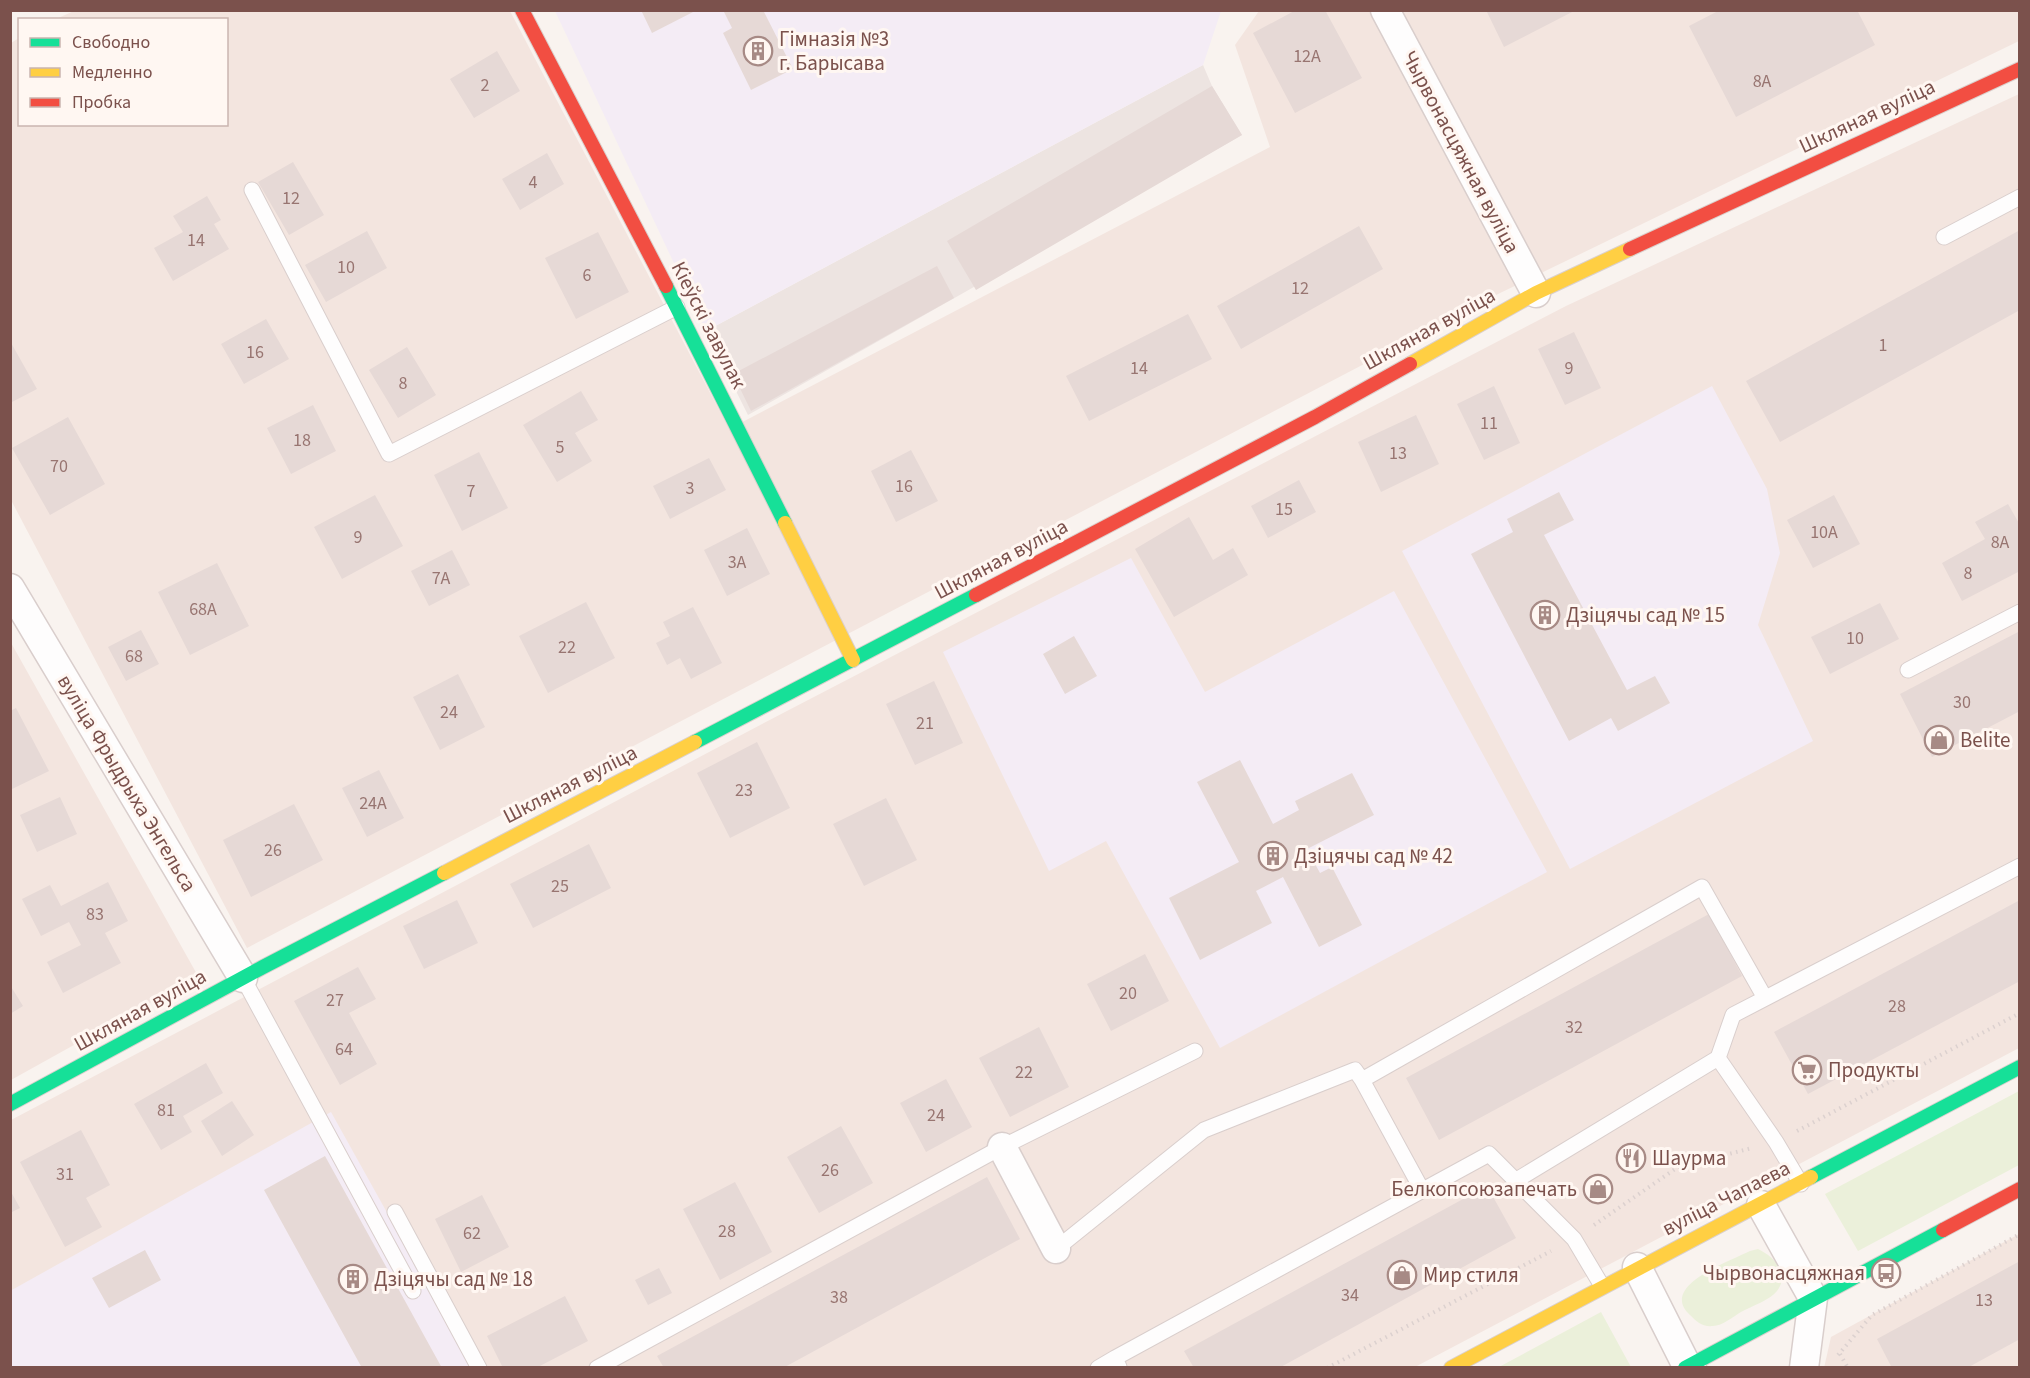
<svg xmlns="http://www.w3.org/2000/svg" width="2030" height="1378" viewBox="0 0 2030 1378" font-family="'Source Sans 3',sans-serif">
<rect width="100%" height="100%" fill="#f9f3ef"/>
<path fill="#f3e5df" d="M74 11H510L729 429 1270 147 1235 45 1259 11H2019V41L1498 294 247 948 11 500V43L19 38 20 124H226V20L56 19Z
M2019 94V1048L1415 1367 11 1368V1120L785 712 1566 306Z
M10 641 198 976 11 1080H10Z
M2019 1234V1367L1824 1368 1831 1337Z"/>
<path fill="#ede4e1" d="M1203 65 1212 86 1242 135 748 415 706 331Z"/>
<path fill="#f4ecf5" d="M555 11H1221L1203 65 706 331Z
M1712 386 1767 489 1780 553 1758 625 1813 741 1570 869 1402 551Z
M1131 558 1205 692 1394 591 1547 872 1220 1048 1106 841 1049 871 943 652Z
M331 1112 473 1367H11L10 1291Z"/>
<path fill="#ebf0da" d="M2019 1091V1165L1858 1251 1825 1194Z
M1758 1249C1774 1257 1791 1272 1777 1291 1770 1300 1752 1306 1741 1312 1734 1316 1722 1326 1713 1326 1702 1327 1697 1322 1690 1315 1658 1286 1730 1261 1750 1251Z
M1601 1312 1631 1367H1499Z"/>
<path fill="#e6d9d6" d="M641 10H697L652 33Z
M723 10H763L793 69 751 90 723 33 732 28Z
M1296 10H1325L1362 78 1295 113 1253 33Z
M1486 10H1576L1504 47Z
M1720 10H1857L1875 45 1736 117 1689 26Z
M497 51 520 91 474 118 450 79Z
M1212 86 1242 135 976 290 947 241Z
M547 153 564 184 520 210 502 179Z
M293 162 324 215 289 235 258 182Z
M207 196 221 220 214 224 229 249 173 281 154 248 183 232 173 216Z
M1359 226 1383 269 1241 349 1217 306Z
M2020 230V310L1780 442 1746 381Z
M367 231 387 268 326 302 305 265Z
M598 232 629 292 576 319 545 258Z
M937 266 954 298 751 411 733 374Z
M1188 314 1212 359 1089 421 1066 376Z
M266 319 289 359 244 384 221 344Z
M1574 332 1601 388 1565 405 1538 349Z
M10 341 37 389 10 403Z
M407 347 436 395 398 418 369 370Z
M1494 386 1520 443 1484 460 1457 404Z
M581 391 598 420 575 433 592 461 557 482 523 425Z
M313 405 336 451 291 474 267 428Z
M1416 415 1439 464 1381 492 1358 442Z
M68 417 105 484 50 515 12 448Z
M911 450 938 501 896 522 871 471Z
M479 452 508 508 462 531 434 475Z
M709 458 726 490 670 519 653 486Z
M1299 480 1316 512 1268 538 1251 506Z
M1559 492 1574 520 1544 535 1627 690 1655 676 1670 703 1618 731 1611 718 1569 741 1471 554 1513 532 1507 519Z
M375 495 403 546 342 579 314 527Z
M1834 495 1860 544 1813 568 1787 520Z
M2008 504 2020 525V571L1962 601 1942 563 1985 539 1975 522Z
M1189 517 1213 560 1233 548 1248 575 1174 617 1135 549Z
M747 528 770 574 727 596 704 550Z
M452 550 470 585 429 606 411 571Z
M217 563 249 626 190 655 158 592Z
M586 602 615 658 548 693 519 636Z
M1880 603 1899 639 1830 674 1811 637Z
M693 607 722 663 691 679 680 658 667 665 656 643 670 636 663 622Z
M141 630 159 664 126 681 108 647Z
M2020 631V711L1932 757 1900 694Z
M1074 636 1097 676 1065 694 1043 654Z
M458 674 485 727 440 750 413 697Z
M934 681 963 743 915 765 886 704Z
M16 708 49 771 10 790V711Z
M757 742 790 808 730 838 697 773Z
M1240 760 1273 824 1299 810 1295 801 1352 773 1374 815 1307 849 1320 873 1332 867 1362 925 1319 947 1283 877 1256 891 1272 923 1200 960 1169 898 1239 862 1197 782Z
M379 770 404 818 367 837 342 788Z
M60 797 77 834 37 852 20 815Z
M886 798 917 860 864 886 833 824Z
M294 804 323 860 251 897 223 840Z
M589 844 611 888 533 928 510 884Z
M108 882 128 921 105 933 121 963 63 993 47 962 81 945 69 922 41 936 22 899 50 885 61 906Z
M457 900 478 943 424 969 403 926Z
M2020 900V981L1808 1094 1774 1032Z
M1709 914 1742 976 1439 1140 1406 1078Z
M1145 954 1169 1001 1111 1031 1087 984Z
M358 967 376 999 349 1013 377 1064 340 1085 294 1001Z
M10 985 23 1006 10 1014Z
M1039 1027 1069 1087 1010 1117 979 1058Z
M206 1063 223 1093 183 1116 192 1132 161 1150 134 1104Z
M946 1079 972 1127 926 1152 900 1103Z
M232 1101 254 1135 222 1156 201 1121Z
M841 1126 873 1183 819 1213 787 1157Z
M81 1130 110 1185 86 1198 102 1227 65 1247 20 1162Z
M325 1156 442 1368H362L264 1190Z
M987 1177 1020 1239 783 1368H664L657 1356Z
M735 1182 772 1252 720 1280 683 1209Z
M1487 1186 1516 1238 1279 1368H1194L1184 1351Z
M10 1190 20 1208 10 1213Z
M482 1195 509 1247 461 1272 435 1219Z
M145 1250 161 1280 109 1308 92 1278Z
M2020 1261V1339L1967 1368H1892L1877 1339Z
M659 1268 672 1293 648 1305 635 1280Z
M565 1296 588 1341 536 1368H503L487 1336Z"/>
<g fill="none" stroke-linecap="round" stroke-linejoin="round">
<g stroke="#d9cecc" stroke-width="17">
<path id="lane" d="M252 190 389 454 677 307
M1944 237 2020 197
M1908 670 2020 612
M243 978 413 1291
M1718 1058 1733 1015 2020 866
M1515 1181 1718 1058 1776 1142 1801 1184
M1422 1190 1362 1080 1702 887 1765 998
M395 1212 479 1368
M1056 1249 1204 1130 1355 1070 1362 1080
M1115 1358 1489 1154 1574 1239 1602 1286
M597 1368 1002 1147 1195 1051
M1098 1368 1115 1358 1119 1367"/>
</g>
<g stroke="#d9cecc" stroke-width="31">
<path id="street" d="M1385 10 1536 293
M10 588 243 978
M1002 1147 1056 1249
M1761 1205 1813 1298 1804 1368
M1637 1267 1687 1366 1692 1368"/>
</g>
<g stroke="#dad0cd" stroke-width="16">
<path id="fast" d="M666 286 785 523
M695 742 976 595
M10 1104 263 967 444 873
M1811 1177 2020 1067
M1685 1368 1943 1230"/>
</g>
<g stroke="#dad0cd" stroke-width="16">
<path id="slow" d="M1410 364 1536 293 1630 249
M785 523 853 660
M444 873 695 742
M1451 1368 1811 1177"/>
</g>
<g stroke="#dad0cd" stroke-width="16">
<path id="jam" d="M522 10 666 286
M1630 249 2020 69
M976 595 1315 417 1410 364
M1943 1230 2020 1189"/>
</g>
<path stroke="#dcd1cf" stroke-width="4" stroke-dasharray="1.5 4.5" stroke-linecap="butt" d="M1797 1131 2020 1013
M1594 1225 1678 1167 1752 1148
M1840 1354 1848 1368
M1838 1355 1872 1315 2020 1234
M1327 1368 1551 1251"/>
<use href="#lane" stroke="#fefdfd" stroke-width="15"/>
<use href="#street" stroke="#fefdfd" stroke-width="28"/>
<use href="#fast" stroke="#16e098" stroke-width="14"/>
<use href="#slow" stroke="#ffcf43" stroke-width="14"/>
<use href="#jam" stroke="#f24e42" stroke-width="14"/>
</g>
<defs>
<g id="building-ring" transform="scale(1.5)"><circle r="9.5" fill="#fff7f2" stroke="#a78a85" stroke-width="1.5"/><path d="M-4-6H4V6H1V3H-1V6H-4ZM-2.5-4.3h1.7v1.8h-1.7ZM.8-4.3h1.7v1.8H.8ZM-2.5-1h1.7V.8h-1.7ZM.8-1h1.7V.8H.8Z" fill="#a78a85"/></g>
<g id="shop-ring" transform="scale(1.5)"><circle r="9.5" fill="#fff7f2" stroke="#a78a85" stroke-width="1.5"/><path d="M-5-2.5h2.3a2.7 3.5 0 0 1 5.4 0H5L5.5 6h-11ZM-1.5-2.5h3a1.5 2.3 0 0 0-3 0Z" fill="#a78a85"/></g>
<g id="supermarket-ring" transform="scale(1.5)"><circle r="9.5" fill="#fff7f2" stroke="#a78a85" stroke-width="1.5"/><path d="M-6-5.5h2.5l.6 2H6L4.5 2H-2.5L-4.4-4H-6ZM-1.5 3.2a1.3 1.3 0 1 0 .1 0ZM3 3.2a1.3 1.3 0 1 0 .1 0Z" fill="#a78a85"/></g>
<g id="restaurant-ring" transform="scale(1.5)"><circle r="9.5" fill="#fff7f2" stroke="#a78a85" stroke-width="1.5"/><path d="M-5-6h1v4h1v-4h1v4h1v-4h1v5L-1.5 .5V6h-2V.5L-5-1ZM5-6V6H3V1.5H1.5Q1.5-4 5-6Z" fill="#a78a85"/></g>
<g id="bus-ring" transform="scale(1.5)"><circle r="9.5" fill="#fff7f2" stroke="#a78a85" stroke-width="1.5"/><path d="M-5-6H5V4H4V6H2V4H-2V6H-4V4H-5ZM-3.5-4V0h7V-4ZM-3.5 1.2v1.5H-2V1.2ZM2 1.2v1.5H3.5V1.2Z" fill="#a78a85"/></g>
</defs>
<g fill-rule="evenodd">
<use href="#building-ring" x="758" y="51"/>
<use href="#building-ring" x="1545" y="615"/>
<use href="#shop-ring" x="1939" y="740"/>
<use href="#building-ring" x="1273" y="856"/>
<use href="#supermarket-ring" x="1807" y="1070"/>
<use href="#restaurant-ring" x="1631" y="1158"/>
<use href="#shop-ring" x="1598" y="1189"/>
<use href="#bus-ring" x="1886" y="1273"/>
<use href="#shop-ring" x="1402" y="1275"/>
<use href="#building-ring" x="353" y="1279"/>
</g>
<g text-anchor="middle" stroke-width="6" stroke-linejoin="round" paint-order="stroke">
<g font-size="18" fill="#987571">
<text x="1307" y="62">12А</text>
<text x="1762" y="87">8А</text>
<text x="485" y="91">2</text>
<text x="533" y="188">4</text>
<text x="291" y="204">12</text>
<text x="196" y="246">14</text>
<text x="346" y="273">10</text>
<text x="587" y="281">6</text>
<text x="1300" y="294">12</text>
<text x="1883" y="351">1</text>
<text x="255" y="358">16</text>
<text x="1139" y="374">14</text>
<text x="1569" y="374">9</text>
<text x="403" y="389">8</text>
<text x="1489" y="429">11</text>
<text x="302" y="446">18</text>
<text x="560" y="453">5</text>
<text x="1398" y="459">13</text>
<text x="59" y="472">70</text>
<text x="904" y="492">16</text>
<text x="690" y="494">3</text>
<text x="471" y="497">7</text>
<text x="1284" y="515">15</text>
<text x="1824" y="538">10А</text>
<text x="358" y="543">9</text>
<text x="2000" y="548">8А</text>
<text x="737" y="568">3А</text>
<text x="1968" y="579">8</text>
<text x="441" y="584">7А</text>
<text x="203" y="615">68А</text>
<text x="1855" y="644">10</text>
<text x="567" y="653">22</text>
<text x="134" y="662">68</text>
<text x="1962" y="708">30</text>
<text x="449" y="718">24</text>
<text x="925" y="729">21</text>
<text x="744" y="796">23</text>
<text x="373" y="809">24А</text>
<text x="273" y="856">26</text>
<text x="560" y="892">25</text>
<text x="95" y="920">83</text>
<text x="1128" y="999">20</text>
<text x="335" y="1006">27</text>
<text x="1897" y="1012">28</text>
<text x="1574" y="1033">32</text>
<text x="344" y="1055">64</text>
<text x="1024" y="1078">22</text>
<text x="166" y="1116">81</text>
<text x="936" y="1121">24</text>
<text x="830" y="1176">26</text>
<text x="65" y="1180">31</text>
<text x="727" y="1237">28</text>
<text x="472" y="1239">62</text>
<text x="1350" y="1301">34</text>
<text x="839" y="1303">38</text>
<text x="1984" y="1306">13</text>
</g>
<g font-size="21" fill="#7b514c" stroke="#fff7f2" text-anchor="start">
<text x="779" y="46">Гімназія №3<tspan x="779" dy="24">г. Барысава</tspan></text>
<text x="1566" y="622">Дзіцячы сад № 15</text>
<text x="1960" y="747">Belite</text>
<text x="1294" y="863">Дзіцячы сад № 42</text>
<text x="1828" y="1077">Продукты</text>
<text x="1652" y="1165">Шаурма</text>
<text x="1577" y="1196" text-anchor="end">Белкопсоюзапечать</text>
<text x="1865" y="1280" text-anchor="end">Чырвонасцяжная</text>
<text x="1423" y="1282">Мир стиля</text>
<text x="374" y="1286">Дзіцячы сад № 18</text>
</g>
<g font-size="21" fill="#7b514c" stroke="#fff7f2">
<text transform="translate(1867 116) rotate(-25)" y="7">Шкляная вуліца</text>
<text transform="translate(1461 152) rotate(62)" y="7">Чырвонасцяжная вуліца</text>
<text transform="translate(709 325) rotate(63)" y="7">Кіеўскі завулак</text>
<text transform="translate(1429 329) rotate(-29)" y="7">Шкляная вуліца</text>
<text transform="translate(1001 559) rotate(-28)" y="7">Шкляная вуліца</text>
<text transform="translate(127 783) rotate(59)" y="7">вуліца Фрыдрыха Энгельса</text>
<text transform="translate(570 784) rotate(-27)" y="7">Шкляная вуліца</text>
<text transform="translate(140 1010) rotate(-29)" y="7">Шкляная вуліца</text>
<text transform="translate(1726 1198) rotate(-27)" y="7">вуліца Чапаева</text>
</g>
</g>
<rect width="2030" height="1378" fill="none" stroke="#7b514c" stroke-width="24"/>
<rect x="18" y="18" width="210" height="108" fill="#fff7f2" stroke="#cab5b0" stroke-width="1.5"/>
<rect x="30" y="38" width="30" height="9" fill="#16e098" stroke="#cab5b0" stroke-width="1.5"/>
<text x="72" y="48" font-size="18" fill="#7b514c">Свободно</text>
<rect x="30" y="68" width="30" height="9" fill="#ffcf43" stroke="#cab5b0" stroke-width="1.5"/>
<text x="72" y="78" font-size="18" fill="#7b514c">Медленно</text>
<rect x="30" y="98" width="30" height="9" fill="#f24e42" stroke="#cab5b0" stroke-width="1.5"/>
<text x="72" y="108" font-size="18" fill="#7b514c">Пробка</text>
</svg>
